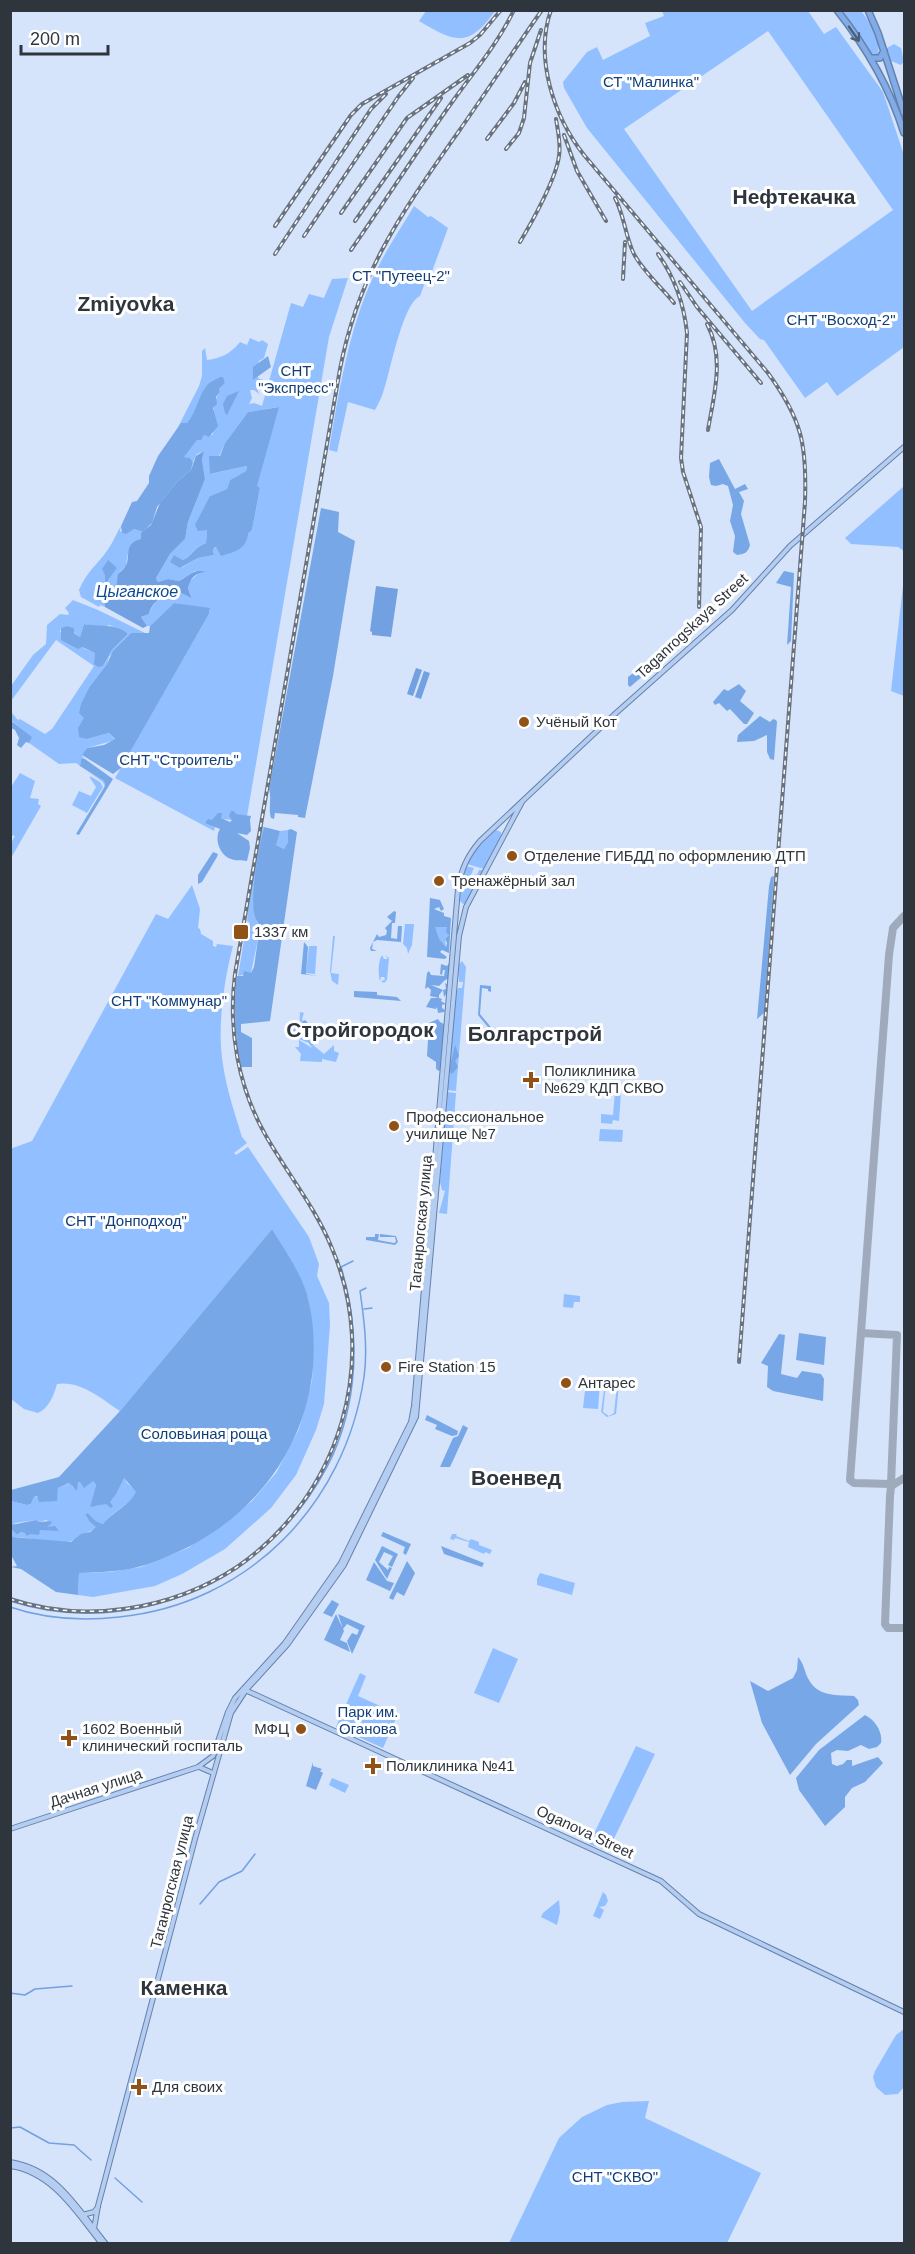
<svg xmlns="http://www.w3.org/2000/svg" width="915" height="2254" viewBox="0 0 915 2254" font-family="Helvetica,sans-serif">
<rect width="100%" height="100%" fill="#d5e4fa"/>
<path fill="#92bfff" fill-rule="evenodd" d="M426 11V10L495 11C468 49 455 42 419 21Z
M662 11H808L824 34 836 27 883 92 904 155V347L837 396 827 382 805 398 764 340 760 339 745 323 587 128 564 88 563 82 587 52 597 47 603 60 650 36 645 23 664 16ZM768 31 893 210 752 311 624 129Z
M843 11H861C870 21 881 41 878 54L875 56 871 53Z
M894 44 901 48 904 61 901 65 891 61 887 48Z
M414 206 428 217 431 216 448 228 430 277H427L420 296C402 304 390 374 383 393 381 399 378 404 375 410L348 402 337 452 329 450C339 391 349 327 375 273 386 250 401 228 414 206Z
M348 278 329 337 246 822 217 818 214 831 115 778 209 614 210 609 174 603 150 626H147L141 617 149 614C151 605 168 586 179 590 184 592 187 596 192 597L188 589 189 582 199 573 195 571 179 581 168 579 158 582 156 578 170 554 185 539 188 522 205 479 202 460 204 451 197 454 193 462 190 458 183 457 197 440 204 435 209 436 213 434C214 420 211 403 220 392L219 389 225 383 222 377C194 392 204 404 187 423H181L175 433 199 386 202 376V351L205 348 207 360C222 358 230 354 240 342L247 345 250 338 259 342 262 340 268 344 264 358 259 361 254 379 257 376 259 379 264 380 257 389 259 394 254 390H250L252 398 249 404 254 403 262 406 291 303 303 307 309 294 324 298 332 279ZM278 407 256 487 260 488 252 530 248 534 213 549 214 555 198 558 181 568 174 555 183 560C192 555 195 546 206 543L210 496 227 489 230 480 246 471 247 466 211 474 225 443 248 412Z
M904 486V551L898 547 851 544 845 538Z
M121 526 120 531 124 533 134 529 143 532 141 539C128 545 128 553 126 566L118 574C120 589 111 590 104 600L105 607 100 605 99 607 81 597 79 590C87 570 102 561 112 543 115 538 117 532 121 526Z
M904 577V696L891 691Z
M73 600 98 610 145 633H131L109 657 107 664 90 686 84 718 87 739 109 733 115 740 87 748 82 756 85 759H81L80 766 104 781 105 788 103 782 76 763 59 764 29 743 31 737 11 720V712L18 720 20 719 45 734 52 729 94 666 56 640 11 701V686L33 655 46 644 47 625 60 614 68 615 69 613 65 608ZM84 624 102 627 110 625 128 634 112 650 103 666 96 653 85 649 60 632 61 628 66 626 80 637Z
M20 773 35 781 30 798 39 799 38 804 41 806 11 858V843L15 836 11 835V787Z
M90 776 100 782 103 787 87 813 72 805 79 791 91 796 96 787 90 778Z
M262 826 264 827 254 884 253 903 257 922 261 925 251 973 238 976 246 928H248L250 923 247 921 248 911 247 910Z
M288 830V842L284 849 276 845V840L280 831Z
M496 830 501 832V836L484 869 467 864 477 848Z
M466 866 474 868 470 877 473 878 476 874 477 875 479 870H483L466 903 463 904 459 900Z
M192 885 200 909 198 928 200 929 201 934 213 941V946L216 947 217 944 233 946C225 976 219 1016 221 1047 223 1078 233 1108 242 1137L247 1143 234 1153 236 1155 248 1147 309 1237 319 1264 317 1276 329 1303 330 1325 324 1404 316 1430 296 1475 271 1508 225 1549 182 1574 155 1586 93 1597 78 1595 79 1573 110 1572 141 1567 188 1548 251 1502 276 1473 299 1429 307 1401 312 1381 314 1348 309 1301 303 1284 272 1229 120 1411C102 1399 80 1380 57 1384 54 1395 49 1408 38 1413L24 1409 11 1399 10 1149 32 1141 156 914 168 919Z
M405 924H414L412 945 408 954 407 948 403 944Z
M447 926 449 935 445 939 446 947C440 943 434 934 435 927Z
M333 936H335L331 973 339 974 338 985 332 981 330 971Z
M309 946H317L315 974 306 973Z
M382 955 384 959H388L385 955 389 958 387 980 384 983 381 981 385 980 384 977H381L380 981C378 974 378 961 382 955Z
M462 961 466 967 456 1091 447 1090 455 998 458 988H462L463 982H459L458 965Z
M300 1012 304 1013 302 1019 306 1028 316 1037 313 1045 324 1054 334 1045V1051L339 1053 336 1062 322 1059V1062L300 1061 301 1054 295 1047H299V1040L312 1048 309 1043 299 1039Z
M287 1022H297V1036H286Z
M447 1092 456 1093 447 1214 439 1213 445 1191 442 1190 440 1182Z
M615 1092H621L619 1121 613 1120 612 1124 601 1123V1114L613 1115Z
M600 1129 623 1130 622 1142 599 1141Z
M564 1294 580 1296V1302H574L573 1308 563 1307Z
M614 1380 619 1385 616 1414 607 1417 601 1412 605 1383ZM610 1382 617 1385 614 1413 609 1416 603 1412 606 1384Z
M586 1382 600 1384 598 1409 583 1408Z
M124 1477 127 1483 137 1492C130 1505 112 1511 103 1524L96 1521 88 1513 85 1514 89 1521 97 1527C92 1530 72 1542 68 1542 65 1543 44 1541 39 1540 29 1539 20 1536 11 1538V1501L27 1505 31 1504 34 1497 57 1496 58 1488 70 1483 73 1488 77 1482 93 1481 96 1485 91 1506C115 1505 113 1496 124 1477ZM36 1520 39 1522 46 1520 52 1523 46 1527 59 1530H40L36 1534 21 1532 17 1535 11 1529 15 1523Z
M452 1534H457L456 1536 469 1541 471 1539 479 1542V1545L492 1550 490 1554 485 1552 484 1554 468 1547 469 1542 455 1538 454 1540 450 1539Z
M540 1573 575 1583 572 1595 537 1585V1579Z
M493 1648 518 1659 499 1703 474 1693Z
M360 1673 366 1676 358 1696 398 1714 383 1748 336 1727Z
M636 1746 655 1754 608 1851 589 1844Z
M332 1778 349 1785 345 1793 329 1785Z
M603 1892 606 1895 608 1901 605 1906 599 1907 604 1910 600 1919 593 1916Z
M559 1900 560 1912 557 1925 541 1917 543 1913Z
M904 2029V2087L898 2094 885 2095 876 2087 873 2077 875 2071 896 2035Z
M649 2101 645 2118 761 2173 727 2243H509L559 2138 582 2117 607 2105 622 2102Z"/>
<path fill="#78a7e8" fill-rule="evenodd" d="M268 356 271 367 253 380V367Z
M220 377H223L225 383 219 389 220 392 216 397 217 404 213 408 218 426 209 437 204 435 201 440H197L184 457 190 458 193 462 191 470 177 482 157 507 152 523 143 532 134 529 126 534 122 533 121 526 132 502 137 501 149 483V476L158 456 181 423H187C197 412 198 395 208 384 210 382 217 379 220 377Z
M239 391 227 415 225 413 223 404 227 396Z
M279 407 257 486 260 488 252 530 248 534C246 550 234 552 221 556L216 547 213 549 214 555 198 558 180 568 170 562 174 555 183 560C193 555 194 547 206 543L207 530 198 531 195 525 210 496 227 489 230 480 246 471 247 466 210 474 209 456H220L225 443 248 412Z
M719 459 735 489 745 484 748 489 739 492 744 501 741 514 750 545C748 553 744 554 737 555L733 552 735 536 730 521 733 505 728 486 723 484 716 486 711 485 709 477 710 463Z
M321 508 339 512 338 532 355 541 333 676 305 818 298 817V815L275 813 274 819 271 818C268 808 272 799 269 789Z
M108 560 117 568 105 584V575L102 569Z
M784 571 794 573 791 641 787 645 791 587 776 583Z
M174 603 210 608 209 614 121 768 113 774 82 755 87 748 104 745 115 739 109 733 87 739 79 737 78 728 84 718 79 713 81 704 90 686 107 664 113 651 131 633H149L150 626Z
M84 624C100 627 116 623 128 634L112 650 103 666 98 667 94 664 95 653 82 647 78 649 61 640V628L66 626 74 628V633L80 637Z
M641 667 645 670V674L630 687 628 685V677Z
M739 684 746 691 740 701 754 713 747 724H744L730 709 727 711 719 703 715 705 713 702 724 689 728 691Z
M760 716 770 722 773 719 776 720 777 722 774 760 770 759 767 752V735L754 741 737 742 738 735Z
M10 720 32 737 29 743 26 742 21 748 17 745 19 738 15 730 11 728Z
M81 759H85L113 779 79 835 76 834 105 786 104 781 80 766Z
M231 811H234L236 814 251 816 250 820 251 831 247 835 237 833 249 841 250 848 247 861C242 860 235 861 231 859 219 855 214 838 220 829L205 823 208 819 212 820 218 813H222L221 818 230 822 232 820 229 816Z
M264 827 280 831 276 845 284 849 288 842V830L291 829 297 832 270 1021 241 1024V1032L252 1038V1067H241C235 1038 233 1006 237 976H243L244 971 251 973 254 967 260 925C244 912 260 846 264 827Z
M213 852 218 854 217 857 202 882 198 884V875Z
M774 876 764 1013 757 1019 769 886 771 877Z
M430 898 440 900 444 909 441 911 439 907 434 909 444 913V916L451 918 449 953 442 950 440 952 447 957 445 959 427 957ZM435 927H447L446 932 449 935 445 939 447 943 446 947 439 939Z
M394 911 396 912 395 923H392L391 938 397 939 398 926H402L401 942 377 940 373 942 372 949 377 951H371L370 948 377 934 379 937 386 935 387 931 385 928 392 921 387 917Z
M304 942 308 947 306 974 318 976 301 974Z
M450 962 448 979 445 980 439 986 431 985 443 990 446 989 445 983 448 985 447 993 444 997 443 990 439 995V998L442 999 441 1001 446 1004 442 1005V1008L445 1010 444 1012 438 1013 437 1007 436 1009 426 1007 431 998H439L430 996 431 990 428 987 425 989 427 973 429 971 431 975 444 976 445 970H443L442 975 440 974 441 964 447 966Z
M480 985 491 986V992L488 991V989L482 988 480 1014 499 1037 497 1038 478 1015Z
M354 991 377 992V995L397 997 401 1001 354 997Z
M438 1019 440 1022 444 1024 446 1048 442 1052V1068L439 1071 436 1069V1062L427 1056 429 1023Z
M305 1020 309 1024 306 1029 312 1028 319 1035V1037L314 1038 312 1045 309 1043 311 1038C304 1035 302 1029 303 1021Z
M455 1045 459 1056 455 1061 458 1067 452 1074 449 1071Z
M272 1229C285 1251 304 1277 309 1302 332 1410 272 1512 173 1554 162 1559 150 1564 138 1567 119 1572 100 1572 79 1573L78 1595 56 1592 21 1569 11 1567 17 1566 11 1555 12 1537 71 1542 81 1534 90 1532 96 1527 89 1521 85 1514 88 1513 96 1521 103 1524C112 1512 130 1505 136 1492L124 1478 116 1494 110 1502 113 1506 111 1508 106 1504 90 1507 96 1485 93 1481 84 1488 80 1482H78L77 1491 69 1483 58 1488 57 1501 39 1502 37 1496 34 1497 31 1504 27 1505 11 1501V1490L59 1477 120 1411Z
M375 1234H379L378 1240 394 1243 396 1242 395 1237H380V1234L396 1236 398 1242 395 1245 366 1240V1237H375Z
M799 1333 826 1337 824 1365 796 1360Z
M779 1334 785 1335 781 1374 797 1378 802 1371 821 1374 824 1379 823 1401 773 1391 767 1387 768 1366 761 1363Z
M427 1415 458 1431 457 1435 452 1436 435 1429 437 1425 425 1420Z
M463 1425 468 1428 450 1467H440L453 1438 458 1436Z
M36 1520 39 1522 51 1521 52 1523 47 1527 55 1526 59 1531 40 1530 39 1535 30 1534 27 1536 25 1533 21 1532 17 1535 11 1529V1525Z
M383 1532 411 1544 406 1555 403 1553 405 1547 381 1536Z
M382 1546 398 1554 392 1567 388 1565 393 1556 384 1552 379 1562 388 1570 389 1567 392 1568 387 1579 375 1560Z
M441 1546 484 1563 482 1567 444 1554Z
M407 1561 415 1573 404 1596 397 1592 393 1600 389 1598Z
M374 1562 387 1581 394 1583 390 1591 366 1580Z
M332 1600 339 1604 332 1617 323 1613Z
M336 1614 344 1631 340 1640 347 1643 350 1652 324 1640Z
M338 1614 365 1626 352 1654 347 1641 352 1633 357 1635 359 1630 347 1624 343 1629Z
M798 1657C805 1665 804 1672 809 1680 818 1697 838 1695 854 1696L858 1700 859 1705 816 1744 790 1775 762 1723 750 1681 768 1691 793 1678 797 1670Z
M865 1715C875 1720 883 1732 881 1743L877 1747 869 1749 861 1745 848 1751 837 1750 831 1753 832 1764 837 1766 843 1764 847 1760H852V1766L878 1757 883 1763 865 1782 852 1788 845 1797V1807L825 1826 799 1790 796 1778 819 1750Z
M313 1762V1766L322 1769 320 1771 323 1773 316 1790 306 1786Z"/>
<path fill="#72a0e1" d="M204 451 202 460 205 479 188 522 185 539 170 554 156 578 158 582 168 579 179 581C189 576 194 568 206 572 196 572 189 579 188 589L192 598 175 590C164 594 151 603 149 614L141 617 147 626 143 628 105 607 104 600 116 589 118 574C120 572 123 570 125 567 132 557 122 544 141 539V533L151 525 160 503 177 482 191 470 196 456Z
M376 586 398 589 391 637 372 635V632L370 631Z
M416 668 422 670 413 696 407 694Z
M424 671 430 673 421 699 415 697Z"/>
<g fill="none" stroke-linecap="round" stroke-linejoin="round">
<path stroke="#72a0e1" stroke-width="1.5" d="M364 1309 372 1308
M10 1601C134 1641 268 1580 327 1467 359 1405 361 1332 341 1267L353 1261
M10 1607C45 1619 83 1621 119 1617 248 1604 345 1505 364 1377 368 1349 364 1319 360 1291L366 1288
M200 1904 219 1882 242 1871 255 1854
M10 1993 25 1995 35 1989 72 1986
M10 2128 20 2127 49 2143 74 2145 91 2160
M115 2178 142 2202"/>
<path stroke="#9fabbc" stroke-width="8" d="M861 1333 897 1335 891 1484 893 1485 891 1487 890 1496 885 1624 888 1628H904
M892 1482 893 1485 904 1478
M891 1487V1484L854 1483 850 1480 889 955 893 928 904 916"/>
<g stroke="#6582ac" stroke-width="6">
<path id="major" d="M243 1689 661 1881 699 1914 904 2012
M199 1767 213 1773
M10 1829 198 1767 213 1756 228 1712 235 1698 285 1643 341 1563 403 1438 411 1422 414 1406 458 889C461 870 467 856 480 841L616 713 732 610 790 546 904 447
M10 2162C57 2169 78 2210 106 2244
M10 2166C53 2172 77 2213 102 2244
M82 2215 94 2212 98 2207
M94 2229 98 2206 195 1839 231 1713 246 1690 287 1645 344 1565 416 1417 459 936 466 907 522 802"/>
</g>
<g stroke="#6582ac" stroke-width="8">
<path id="highway" d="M837 10C867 48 890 88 904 133
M868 10 878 33 904 113
M870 58H880L884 51"/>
</g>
<use href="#major" stroke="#b4cdf1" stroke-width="4"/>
<use href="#highway" stroke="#82ace8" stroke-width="5"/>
<g stroke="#69727f" stroke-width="4">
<path id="rail" d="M551 10C534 58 554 117 584 155L768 373C802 420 807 444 805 502L739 1362
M564 135 577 171 606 221
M487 139 514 103 525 82
M506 149 519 133 524 118 530 63 541 30
M615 198C624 215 625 234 633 252 640 268 662 288 674 303
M341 213 407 118 468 75
M355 221 441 98
M275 226 351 115 362 104 470 43 480 35 501 10
M304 236 398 97 413 78
M520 242C532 222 556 179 559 156 561 144 558 131 556 119
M351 250C386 200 419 148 455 98 476 69 498 43 514 10
M275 254 371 109 386 94
M658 254C675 278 684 304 687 333L681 458 683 472 701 527 699 607
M623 279 625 242
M680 282 697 307 761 383
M707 324C725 358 714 394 708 430
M10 1599C85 1624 172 1610 237 1567 340 1496 381 1361 331 1246 315 1207 287 1173 266 1136 238 1087 228 1030 235 974L340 369C359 271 403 211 459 131 487 91 514 50 542 10"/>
</g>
<use href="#rail" stroke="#fff" stroke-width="1.5" stroke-dasharray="4.5" stroke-linecap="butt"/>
</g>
<defs><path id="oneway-shaft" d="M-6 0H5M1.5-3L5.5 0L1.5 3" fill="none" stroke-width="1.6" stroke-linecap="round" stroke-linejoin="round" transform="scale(1.5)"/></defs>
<use stroke="#4c5f79" href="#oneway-shaft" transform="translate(854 34) rotate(55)"/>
<g fill="#915218" stroke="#fff" stroke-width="2">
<circle cx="524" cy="722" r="6"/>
<circle cx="512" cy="856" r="6"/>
<circle cx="439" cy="881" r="6"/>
<rect x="233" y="924" width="16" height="16" rx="3"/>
<path d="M528 1071h6v6h6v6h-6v6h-6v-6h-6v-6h6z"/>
<circle cx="394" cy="1126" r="6"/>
<circle cx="386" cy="1367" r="6"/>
<circle cx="566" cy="1383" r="6"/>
<circle cx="301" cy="1729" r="6"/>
<path d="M66 1729h6v6h6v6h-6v6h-6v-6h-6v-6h6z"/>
<path d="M370 1757h6v6h6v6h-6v6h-6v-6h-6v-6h6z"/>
<path d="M136 2078h6v6h6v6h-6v6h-6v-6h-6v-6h6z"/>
</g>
<g text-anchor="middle" stroke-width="6" stroke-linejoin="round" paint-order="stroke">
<g font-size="15" fill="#123f79" stroke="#fff">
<text x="651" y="87">СТ "Малинка"</text>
<text x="401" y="281">СТ "Путеец-2"</text>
<text x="841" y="325">СНТ "Восход-2"</text>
<text x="296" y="376">СНТ<tspan x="296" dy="17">"Экспресс"</tspan></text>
<text x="179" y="765">СНТ "Строитель"</text>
<text x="169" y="1006">СНТ "Коммунар"</text>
<text x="126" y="1226">СНТ "Донподход"</text>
<text x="204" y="1439">Соловьиная роща</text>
<text x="368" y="1717">Парк им.<tspan x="368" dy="17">Оганова</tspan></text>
<text x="615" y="2182">СНТ "СКВО"</text>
</g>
<g font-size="15" fill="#2f353d" stroke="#fff">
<text transform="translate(692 626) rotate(-43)" y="5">Taganrogskaya Street</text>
<text transform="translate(421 1223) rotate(-85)" y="5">Таганрогская улица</text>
<text transform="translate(96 1788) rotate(-18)" y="5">Дачная улица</text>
<text transform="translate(585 1832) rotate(25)" y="5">Oganova Street</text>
<text transform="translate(172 1882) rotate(-76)" y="5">Таганрогская улица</text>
</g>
<g font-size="15" fill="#2f353d" stroke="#fff" text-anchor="start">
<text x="536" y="727">Учёный Кот</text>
<text x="524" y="861">Отделение ГИБДД по оформлению ДТП</text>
<text x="451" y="886">Тренажёрный зал</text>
<text x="254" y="937">1337 км</text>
<text x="544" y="1076">Поликлиника<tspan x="544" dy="17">№629 КДП СКВО</tspan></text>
<text x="406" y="1122">Профессиональное<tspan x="406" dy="17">училище №7</tspan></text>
<text x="398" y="1372">Fire Station 15</text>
<text x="578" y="1388">Антарес</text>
<text x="82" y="1734">1602 Военный<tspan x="82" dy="17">клинический госпиталь</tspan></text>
<text x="289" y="1734" text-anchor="end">МФЦ</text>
<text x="386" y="1771">Поликлиника №41</text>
<text x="152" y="2092">Для своих</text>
</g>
<g font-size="16" font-style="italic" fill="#0a4995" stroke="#fff">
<text x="137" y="597">Цыганское</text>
</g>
<g font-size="21" font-weight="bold" fill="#2f353d" stroke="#fff">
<text x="794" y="204">Нефтекачка</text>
<text x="126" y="311">Zmiyovka</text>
<text x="360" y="1037">Стройгородок</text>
<text x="535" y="1041">Болгарстрой</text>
<text x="516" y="1485">Военвед</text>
<text x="184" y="1995">Каменка</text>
</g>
</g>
<rect width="915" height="2254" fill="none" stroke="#2f353d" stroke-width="24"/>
<path d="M21 45v9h87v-9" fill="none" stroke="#2f353d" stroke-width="3"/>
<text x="30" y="45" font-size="18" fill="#2f353d" stroke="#ffffff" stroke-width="4.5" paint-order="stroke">200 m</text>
</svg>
